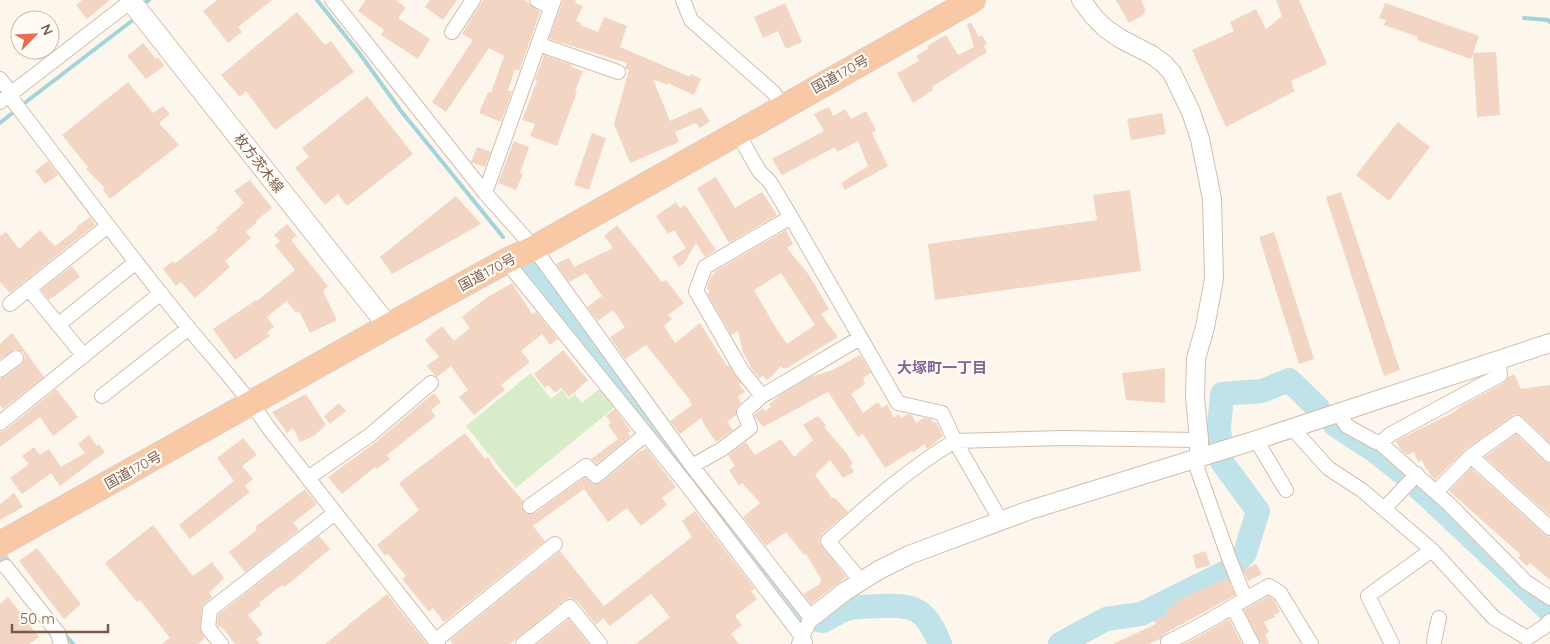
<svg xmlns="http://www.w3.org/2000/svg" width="1550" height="644" viewBox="0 0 1550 644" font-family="Quicksand,'Noto Sans JP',sans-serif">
<rect width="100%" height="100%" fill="#fdf6ec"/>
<path fill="#d8ecc9" d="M531 373 551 399 562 390 569 399 575 394 582 403 599 389 615 407 516 488 466 426Z"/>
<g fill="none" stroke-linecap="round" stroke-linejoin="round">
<path stroke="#a5d3da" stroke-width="4" d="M317 0 360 54 401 111 503 237
M146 2 149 0
M1524 18 1548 20 1550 22
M22 105 133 20
M0 123 16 110
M0 551 10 563
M63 632 73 644"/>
<path stroke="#bfe3e8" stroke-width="24" d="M530 273 798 615 823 621C831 617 839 611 847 609 857 606 869 607 878 606 915 604 926 609 940 644
M1335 425 1375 451 1404 474 1550 611
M1060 644 1106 619 1141 614 1228 571 1245 553 1258 511 1222 462 1219 428 1222 394 1262 391 1289 380 1318 408"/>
</g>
<path fill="#f3d5c3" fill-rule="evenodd" d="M82 0H110L87 19 76 5Z
M217 0H272L238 27 242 32 228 43 203 11Z
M366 0H396L406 8 398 18 430 39 418 59 381 35 384 30 358 11Z
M430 0H457L443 20 425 7Z
M483 0H524L540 12 519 71 515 69 508 90 512 92 501 122 479 113 488 92 491 93 504 56 489 48 446 112 432 102 473 40 462 34Z
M563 0H576L575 3 583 6 576 21 581 23 580 25 598 32 604 17 627 26 620 47 690 77 691 74 701 79 694 95 668 83 667 85 653 79 670 121 701 107 710 121 700 128 696 123 675 132 679 142 630 163 614 124 629 70 625 68 627 63 549 39Z
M1116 0H1141L1146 11 1144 12 1145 14 1129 23Z
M1276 0H1299L1327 64 1291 81 1295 91 1226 127 1192 50 1234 31 1230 22 1256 9 1266 29 1282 16Z
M785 3 802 42 786 49 778 31 763 38 754 17Z
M1385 3 1479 36 1473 53 1496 52 1500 115 1477 117 1473 54 1471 59 1417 40 1418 37 1384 25 1386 20 1379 18Z
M297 12 325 45 331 41 354 72 275 130 246 91 240 97 221 75Z
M971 23 979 37 982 35 987 44 984 46 987 52 932 87 933 90 913 103 897 73 919 61 916 56 929 48 927 46 946 35 958 55 974 47 967 24Z
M143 43 156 59 158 57 164 66 146 79 127 56Z
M544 55 572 65 571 67 583 71 575 91 577 92 557 146 530 136 535 124 522 120 537 81 535 80Z
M128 82 153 113 163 106 170 114 159 123 179 145 110 199 103 190 105 188 86 169 88 167 62 135Z
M367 96 413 154 347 206 338 194 325 205 295 168 309 157 302 148Z
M829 107 833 116 845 109 851 119 866 111 876 130 872 133 888 166 845 190 841 183 868 166 858 141 837 152 835 147 782 175 772 159 824 131 814 114Z
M1162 113 1166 134 1131 140 1127 119Z
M1398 122 1430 147 1389 201 1356 175Z
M592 133 606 138 589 190 574 185Z
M514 141 529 147 520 173 523 174 516 190 498 183Z
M477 147 491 152 485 167 471 162Z
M48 161 58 175 45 184 35 171Z
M716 177 735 208 762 192 777 215 729 243 697 188Z
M250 180 272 208 256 221 257 222 246 232 251 238 225 261 230 267 195 298 181 282 176 286 163 269 173 261 174 264 218 230 216 228 244 203 234 191Z
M1130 190 1141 271 935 300 928 244 1097 220 1093 195Z
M1341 192 1400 370 1384 376 1326 197Z
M456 196 481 224 392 274 380 257Z
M676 202 680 208 685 205 716 250 705 257 696 243 685 262 679 267 672 257 686 248 674 230 668 234 656 216Z
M90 217 95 225 10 293 0 282V236L6 232 19 249 40 230 55 246 77 229 76 227Z
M287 224 297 236 291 240 328 286 323 291 337 320 310 333 299 311 296 313 287 301 267 317 274 327 267 332 270 336 235 360 213 329 256 300 257 301 295 270 275 245 280 241 274 235Z
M617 225 662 282 666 280 684 303 668 315 672 319 664 326 675 343 700 323 727 366 729 365 741 383 739 384 745 392 738 396 741 403 736 409V415L727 422 733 430 716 442 705 426 701 418 680 434 670 421 692 405 689 401 690 400 646 345 625 359 610 337 625 327 613 310 598 321 587 307 602 296 586 273 569 282 556 264 569 258 574 267 613 248 604 236Z
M786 230 793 244 787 248 809 275 829 309 821 314 838 337 787 368H782L781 366 771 377 766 380 763 376 759 378 752 369 743 352 738 331 731 335 707 293H710L707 287 711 276 715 274 714 272ZM781 273 815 325 787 344 776 328 754 290Z
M1274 232 1314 359 1299 364 1259 237Z
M72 266 80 277 49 300 41 290Z
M512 283 532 314 536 312 558 339 550 345 542 334 521 351 530 362 501 385 505 390 474 415 459 397 468 390 451 366 437 377 426 366 439 357 425 340 442 326 454 341 470 328 462 317 486 298Z
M12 333 44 377 3 409 0 405V379L5 377 21 365 25 357 23 352 15 349 0 359V344Z
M563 350 588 380 569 397 561 388 555 393 548 385 545 388 534 374Z
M860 355 871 373 863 378 865 384 851 394 863 413 878 402 882 408 887 404 894 418 898 414 901 418 908 414 912 415 916 423 923 418 931 419 934 423 936 422 943 436 927 449 924 444 913 453 912 451 885 468 863 434 858 437 828 392 763 427 755 417 754 415 763 408 765 411 771 407 769 404 779 396 810 377 833 370Z
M1165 368V403L1126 400 1122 373Z
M1514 374 1521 389 1550 385V443L1523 417 1515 414 1466 449 1435 480 1431 476 1427 469H1426L1422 460 1418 462 1414 452 1407 455 1400 449 1396 441 1454 412 1463 405 1504 383 1508 377Z
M56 389 78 417 53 436 40 417 0 447V432L6 430Z
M434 393 441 402 431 410 436 416 387 455 390 459 377 469 375 467 342 494 328 477 376 442Z
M306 394 326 425 314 436 300 442 293 428 287 433 272 412Z
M339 403 346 411 330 424 324 416Z
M615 409 631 431 628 433 630 436 597 464 591 459 618 439 608 425 611 423 606 416Z
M818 416 826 425 824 427 848 455 853 464 850 466 854 472 843 478 830 460 815 475 832 498H835L848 512 822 534 819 542 846 577 811 604 803 594 820 584 819 583 822 581 806 554 804 555 786 532 766 546 743 517 760 503 742 483 739 486 729 470 735 466 728 455 746 442 755 455 781 439 794 457 813 440 803 425Z
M465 433 485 459 488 457 494 467 523 501 521 507 527 514 535 513 585 477 593 484 601 483 641 450 642 451 646 448 676 487 662 498 667 505 641 526 627 508 608 522 584 489 533 526 545 541 444 622 433 608 429 612 402 579 406 576 388 554 385 556 377 545 419 510 399 483Z
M1516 434 1544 461 1550 464V516L1485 457Z
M89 435 97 446 99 444 105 452 60 486 51 473 22 494 10 478 29 464 22 456 34 447 40 455 49 449 61 467 85 453 78 444Z
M243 438 257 455 242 466 253 479 245 486 250 492 190 539 179 525 234 481 217 458Z
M1471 468 1544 534 1550 537V580L1530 563 1527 566 1518 558 1521 555 1449 491Z
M305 489 317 504 293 523 299 530 245 572 229 552 257 530 255 527Z
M14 493 23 507 0 520V504Z
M695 511 755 589 751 591 757 599 735 616 742 625 731 634 739 644H636L670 617 651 594 610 626 603 618 596 625 577 601 569 598 565 600 510 644H453L450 640 560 551 604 606 692 537 682 521Z
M153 525 193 576 212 562 224 578 209 593 212 597 202 606 200 630 205 638 198 644H162L170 638 140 600 137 602 105 563Z
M319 536 330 549 292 581 284 587 282 585 259 603 261 605 248 615 263 634 256 639 260 644H235L221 626 219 628 217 625 218 615Z
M37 548 81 604 64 619 19 561Z
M1206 551 1210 565 1196 569 1193 555Z
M1256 564 1262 574 1248 581 1243 570Z
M1227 578 1235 595 1164 634 1160 639 1149 644H1113L1156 624 1154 621 1168 614 1166 609 1177 604 1176 601Z
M387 594 427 644H325L348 626V625Z
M1269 596 1274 599 1280 612 1274 615 1275 617 1264 622 1269 632 1265 634 1269 644H1261L1244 610Z
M8 597 39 637 29 644H0V604Z
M569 619 589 644H537Z
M1229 619 1242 644H1184L1198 637Z"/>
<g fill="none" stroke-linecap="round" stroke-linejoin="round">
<path stroke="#dcd0c4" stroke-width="14" stroke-dasharray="14 7" stroke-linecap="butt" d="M0 557 6 567"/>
<g stroke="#d1beb0" stroke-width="16">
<path id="minor" d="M332 0 485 193 534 248 692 466 811 618 799 644
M537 0 551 8
M683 0 691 20 773 92 783 106
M452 32 473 0
M538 44 618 72
M0 79 11 93 14 102C70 175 124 249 182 320 211 356 243 389 268 427L438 644
M0 102 131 1
M737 132 759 171 770 182 791 217 898 403 942 413 955 441 1001 521
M485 193 554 0
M791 217 705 267 696 291 742 371 762 396 860 338
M506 261 687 485 803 638 805 643
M29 289 84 356
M10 304 108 226
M58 325 136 262
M0 370 16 358
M102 396 189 328
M1338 413 1347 426 1374 441 1380 443 1449 504 1526 582 1550 598
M0 423 161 293
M1292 428 1328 468 1363 491 1432 550 1494 618 1527 638 1544 627 1550 621
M1256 440 1286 490
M1380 443 1391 434 1500 375 1498 359
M1471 456 1550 528
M1199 457 1197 468 1229 558 1245 598
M692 466 722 449 750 428 744 412 762 396
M308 478 370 435 431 383
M1436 492 1471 456 1517 423 1550 455
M530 506 586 466 596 476 646 434
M1384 509 1417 474
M6 567 58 633 61 644
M861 581 828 541C868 505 908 469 955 441L1063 438 1199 440
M1233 607 1252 644
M435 641 555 544
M1434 641 1439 618
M221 644 208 628 210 610 335 513
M523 644 570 607 600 644
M1169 644 1168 642C1203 626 1235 604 1269 586L1280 593 1311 644
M1392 644 1368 596 1432 550"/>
</g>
<g stroke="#d1beb0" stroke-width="20">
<path id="tertiary" d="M1081 0 1094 17 1105 28 1121 39 1152 55 1164 64 1172 73 1191 112 1200 139 1212 199 1214 279 1205 327 1196 359 1195 396 1199 440V457
M811 618 844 592 879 570 909 555 1030 510 1256 440 1550 343"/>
</g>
<g stroke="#d6c0b0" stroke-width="22">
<path id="secondary" d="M130 0 388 326"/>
</g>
<g stroke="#dad1cd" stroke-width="26">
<path id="trunk" d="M0 544 388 326 506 261 534 248 973 0"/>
</g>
<use href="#minor" stroke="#fff" stroke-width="14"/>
<use href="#tertiary" stroke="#fff" stroke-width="18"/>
<use href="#secondary" stroke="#fff" stroke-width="20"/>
<use href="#trunk" stroke="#f9c8a4" stroke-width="24"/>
</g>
<g text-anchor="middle" stroke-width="4.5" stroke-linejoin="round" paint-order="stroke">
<g font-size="14" fill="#7a5c4d" stroke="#fffaf3">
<text transform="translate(840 74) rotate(-29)" y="5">国道170号</text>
<text transform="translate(259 163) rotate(52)" y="5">枚方茨木線</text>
<text transform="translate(487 272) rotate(-28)" y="5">国道170号</text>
<text transform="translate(133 470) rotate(-29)" y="5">国道170号</text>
</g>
<g font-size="15" font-weight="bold" fill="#846695" stroke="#fffaf3">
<text x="942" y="373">大塚町一丁目</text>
</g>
</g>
<g transform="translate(35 35) rotate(66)"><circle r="24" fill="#fffaf3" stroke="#cabbb1"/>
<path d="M0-4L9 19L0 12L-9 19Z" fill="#e76f51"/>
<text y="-8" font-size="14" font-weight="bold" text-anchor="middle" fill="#7a5c4d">N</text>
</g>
<path d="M12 624v8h96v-8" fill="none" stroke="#7a5c4d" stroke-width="2.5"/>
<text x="20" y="624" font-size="15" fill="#7a5c4d" stroke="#fffaf3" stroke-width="4" paint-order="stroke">50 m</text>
</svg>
